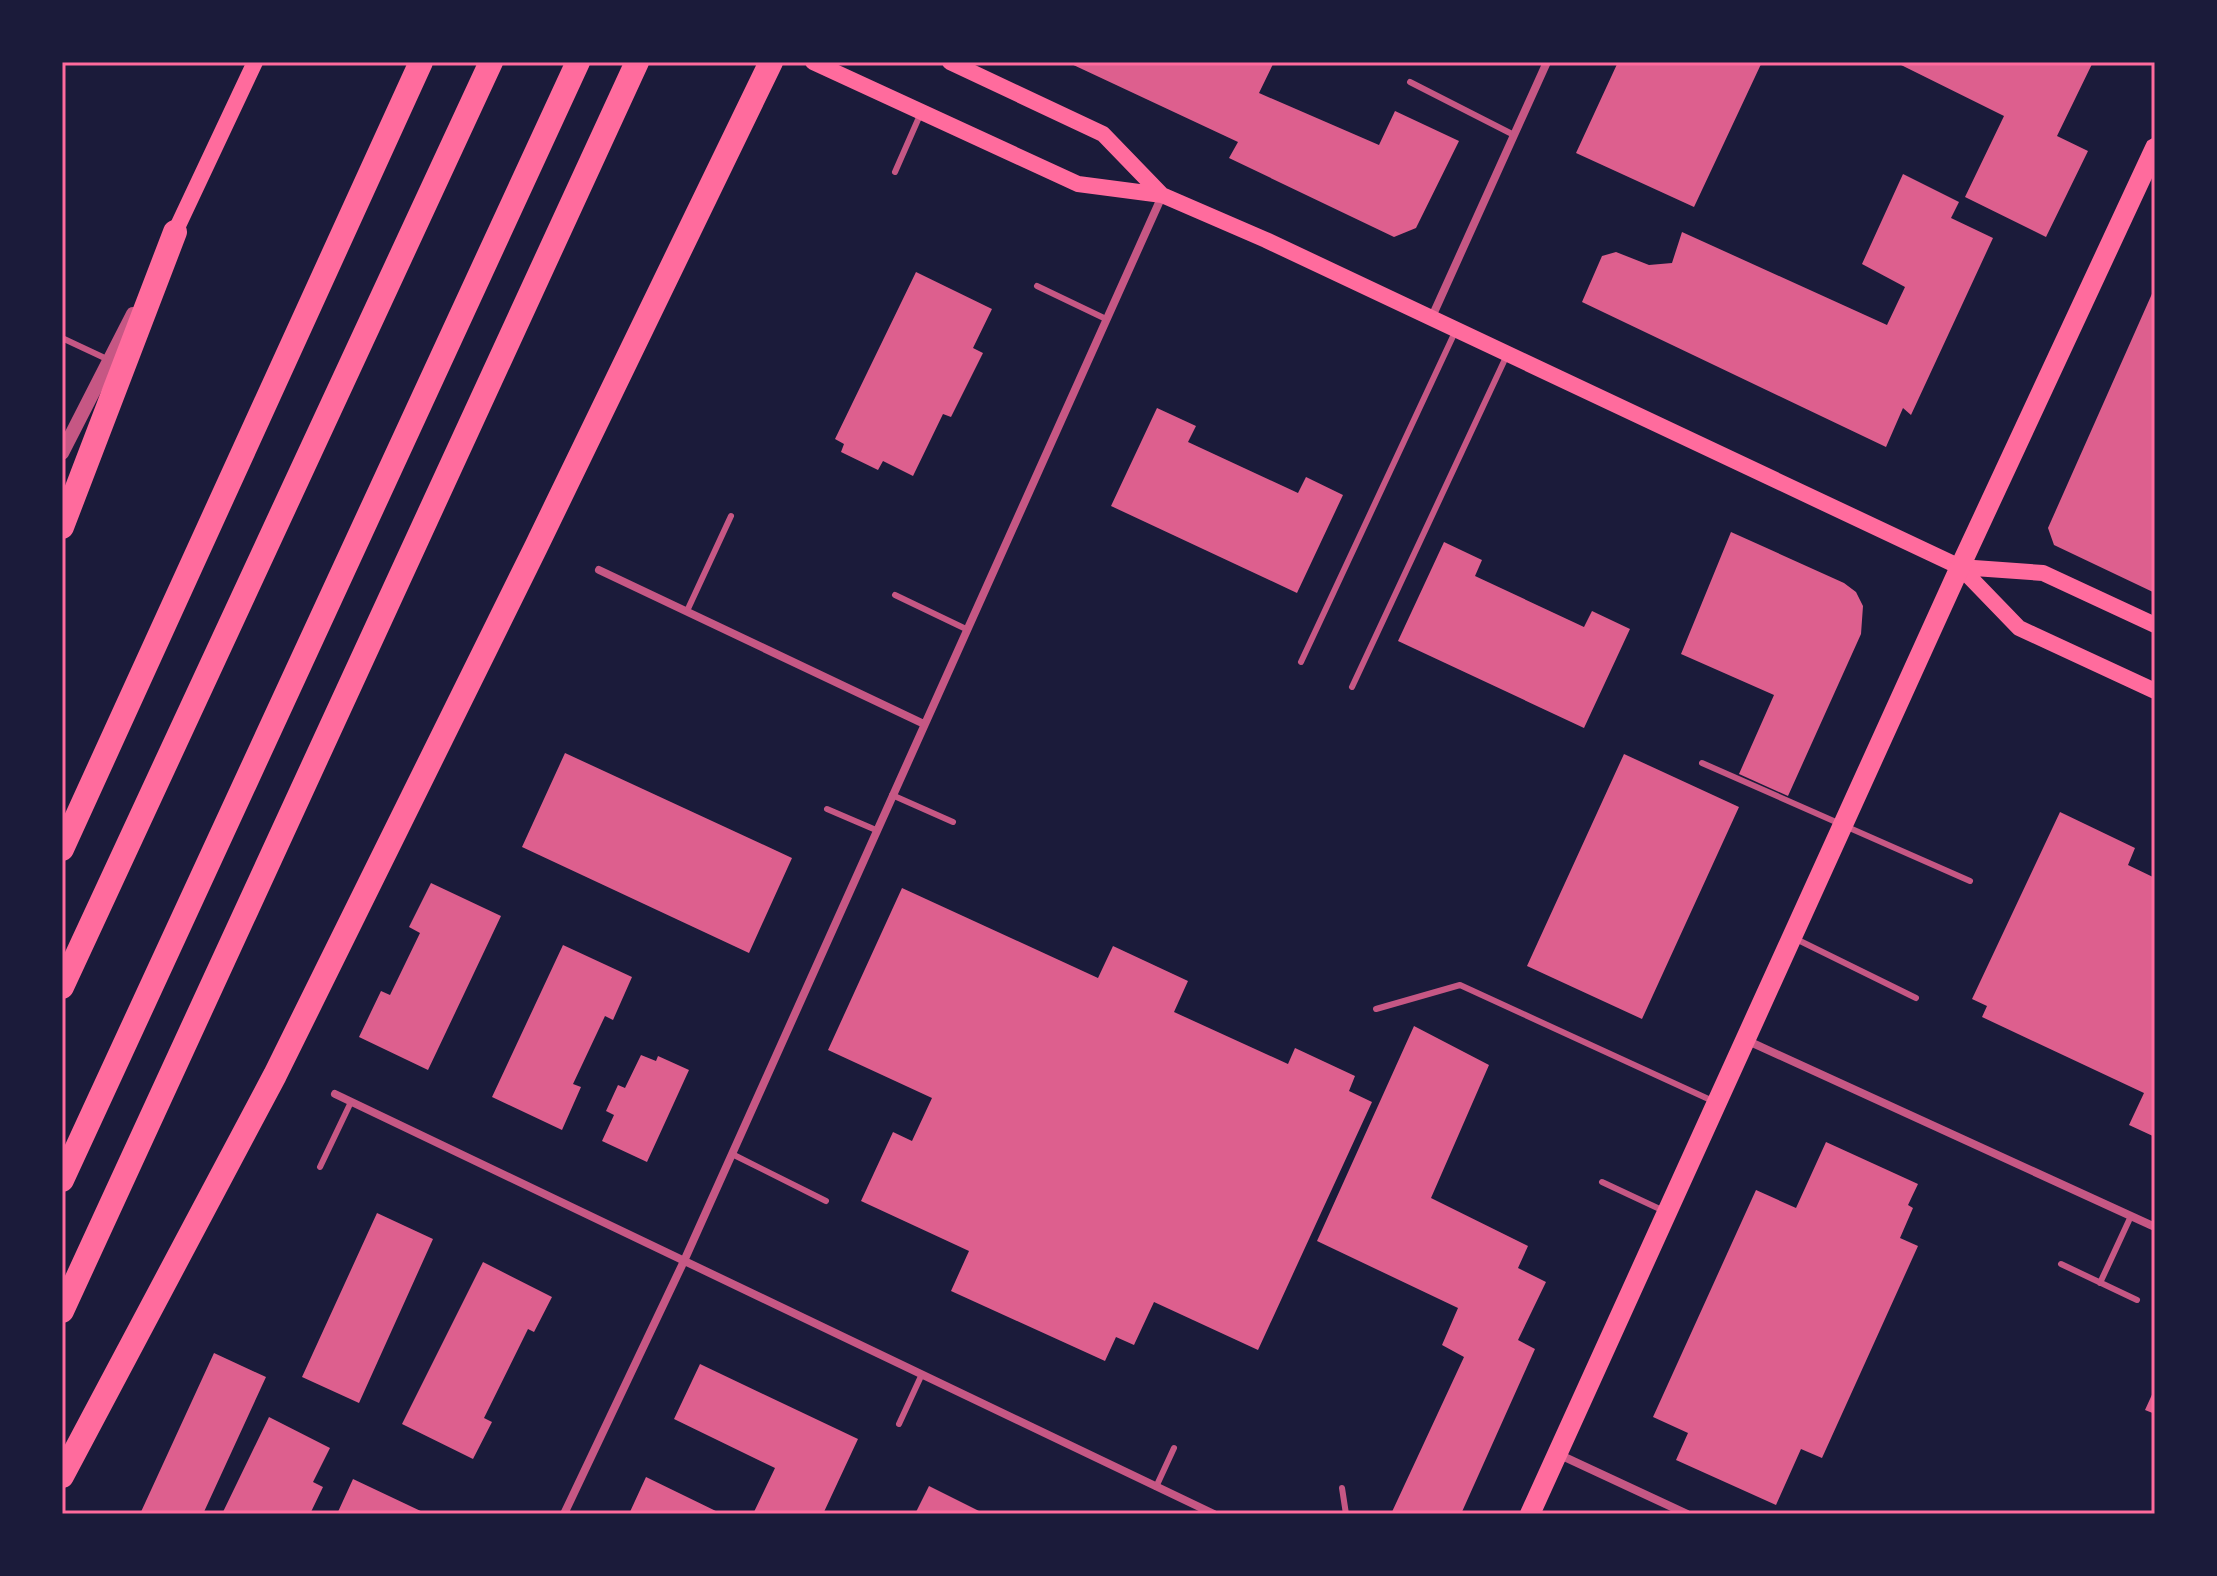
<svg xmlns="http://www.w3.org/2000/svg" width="2217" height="1576" viewBox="0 0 2217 1576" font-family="'IBM Plex Sans',sans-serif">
<rect width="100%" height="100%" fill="#1b1b3a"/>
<path fill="#dd5f8e" d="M1067 62H1274L1259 93 1379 145 1395 111 1459 141 1416 228 1394 237 1229 158 1238 142Z
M1618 62H1762L1694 207 1576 153Z
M1895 62H2093L2057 136 2088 151 2046 237 1965 197 2004 116Z
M1903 174 1959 202 1951 218 1993 238 1911 415 1903 408 1886 447 1582 302 1602 256 1616 252 1649 265 1672 263 1682 232 1887 325 1905 287 1862 264Z
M916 272 992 309 973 348 983 353 951 417 943 414 913 476 883 461 878 470 841 452 844 444 835 439Z
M2155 287V593L2054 545 2048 528Z
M1157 408 1196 426 1188 442 1298 493 1306 477 1343 495 1297 593 1111 506Z
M1731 532 1844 583 1856 592 1863 606 1861 634 1788 796 1739 774 1774 695 1681 654Z
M1444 542 1482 560 1475 576 1584 627 1592 611 1630 629 1584 728 1398 641Z
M565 753 792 858 749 953 522 847Z
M1624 754 1739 807 1642 1019 1527 966Z
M2060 812 2135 848 2128 865 2155 878V1137L2129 1125 2144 1093 1982 1017 1987 1006 1972 999Z
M431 883 501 916 428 1070 359 1037 381 991 390 995 420 933 409 927Z
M902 888 1098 978 1113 946 1188 981 1174 1012 1288 1064 1295 1048 1355 1076 1349 1091 1372 1102 1258 1350 1154 1302 1134 1345 1116 1337 1105 1361 951 1291 969 1251 861 1201 893 1132 912 1141 932 1098 828 1050Z
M563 945 632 977 613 1020 605 1016 573 1084 581 1087 562 1130 492 1097Z
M1414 1026 1489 1065 1431 1198 1528 1246 1518 1268 1546 1282 1518 1340 1535 1349 1461 1514H1391L1464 1357 1442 1345 1458 1308 1317 1241Z
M641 1055 656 1061 658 1056 689 1070 647 1162 602 1141 614 1115 606 1111 618 1085 625 1088Z
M1826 1142 1918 1184 1908 1205 1913 1208 1900 1238 1918 1246 1822 1458 1801 1449 1776 1505 1676 1460 1688 1433 1653 1417 1756 1190 1796 1208Z
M377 1213 433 1239 359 1403 302 1377Z
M483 1262 552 1297 534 1332 528 1329 484 1418 492 1422 473 1459 402 1424Z
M214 1353 266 1377 203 1514H140Z
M700 1364 858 1439 823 1514H753L775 1468 674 1419Z
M2155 1388V1414L2145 1410Z
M269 1417 330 1448 313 1482 323 1487 310 1514H222Z
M646 1477 722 1514H629Z
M353 1479 427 1514H337Z
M929 1486 985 1514H915Z"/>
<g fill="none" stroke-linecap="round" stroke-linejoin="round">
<path stroke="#c65784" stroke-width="6" d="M1410 82 1514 135
M895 172 920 115
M1037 286 1106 319
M62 338 109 360
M895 595 966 629
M687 611 731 516
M1301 662 1455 332
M1352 687 1506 357
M1702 763 1970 881
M892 795 953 822
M827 809 876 830
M1796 939 1916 998
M1376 1009 1460 985 1715 1102
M732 1154 826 1201
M320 1167 351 1102
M1602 1182 1664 1211
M2061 1264 2137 1300
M2100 1283 2131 1216
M899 1424 922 1374
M1156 1487 1174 1448
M1342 1488 1346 1514"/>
<path stroke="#c65784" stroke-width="8" d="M1431 319 1547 62
M599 570 924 724
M1746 1040 2155 1227
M335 1094 1214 1514
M1558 1454 1687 1514
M564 1514 684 1261 1162 196"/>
<path stroke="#c65784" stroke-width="14" d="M62 453 133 314"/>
<path stroke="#ff6b9d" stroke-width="16" d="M813 62 1078 184 1162 195 1266 240 1960 567 2043 573 2155 625
M950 62 1103 134 1162 195
M175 232 255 62
M1960 567 2019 628 2155 691"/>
<path stroke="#ff6b9d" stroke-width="20" d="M1530 1514 1960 567 2155 148"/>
<path stroke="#ff6b9d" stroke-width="24" d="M62 527 175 232
M62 849 421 62
M62 987 491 62
M62 1180 578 62
M62 1311 637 62
M62 1476 275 1075 536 547 771 62"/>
</g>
<rect width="2217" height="1576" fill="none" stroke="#1b1b3a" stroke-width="128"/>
<rect x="64" y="64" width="2089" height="1448" fill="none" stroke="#ff6b9d" stroke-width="3"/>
</svg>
